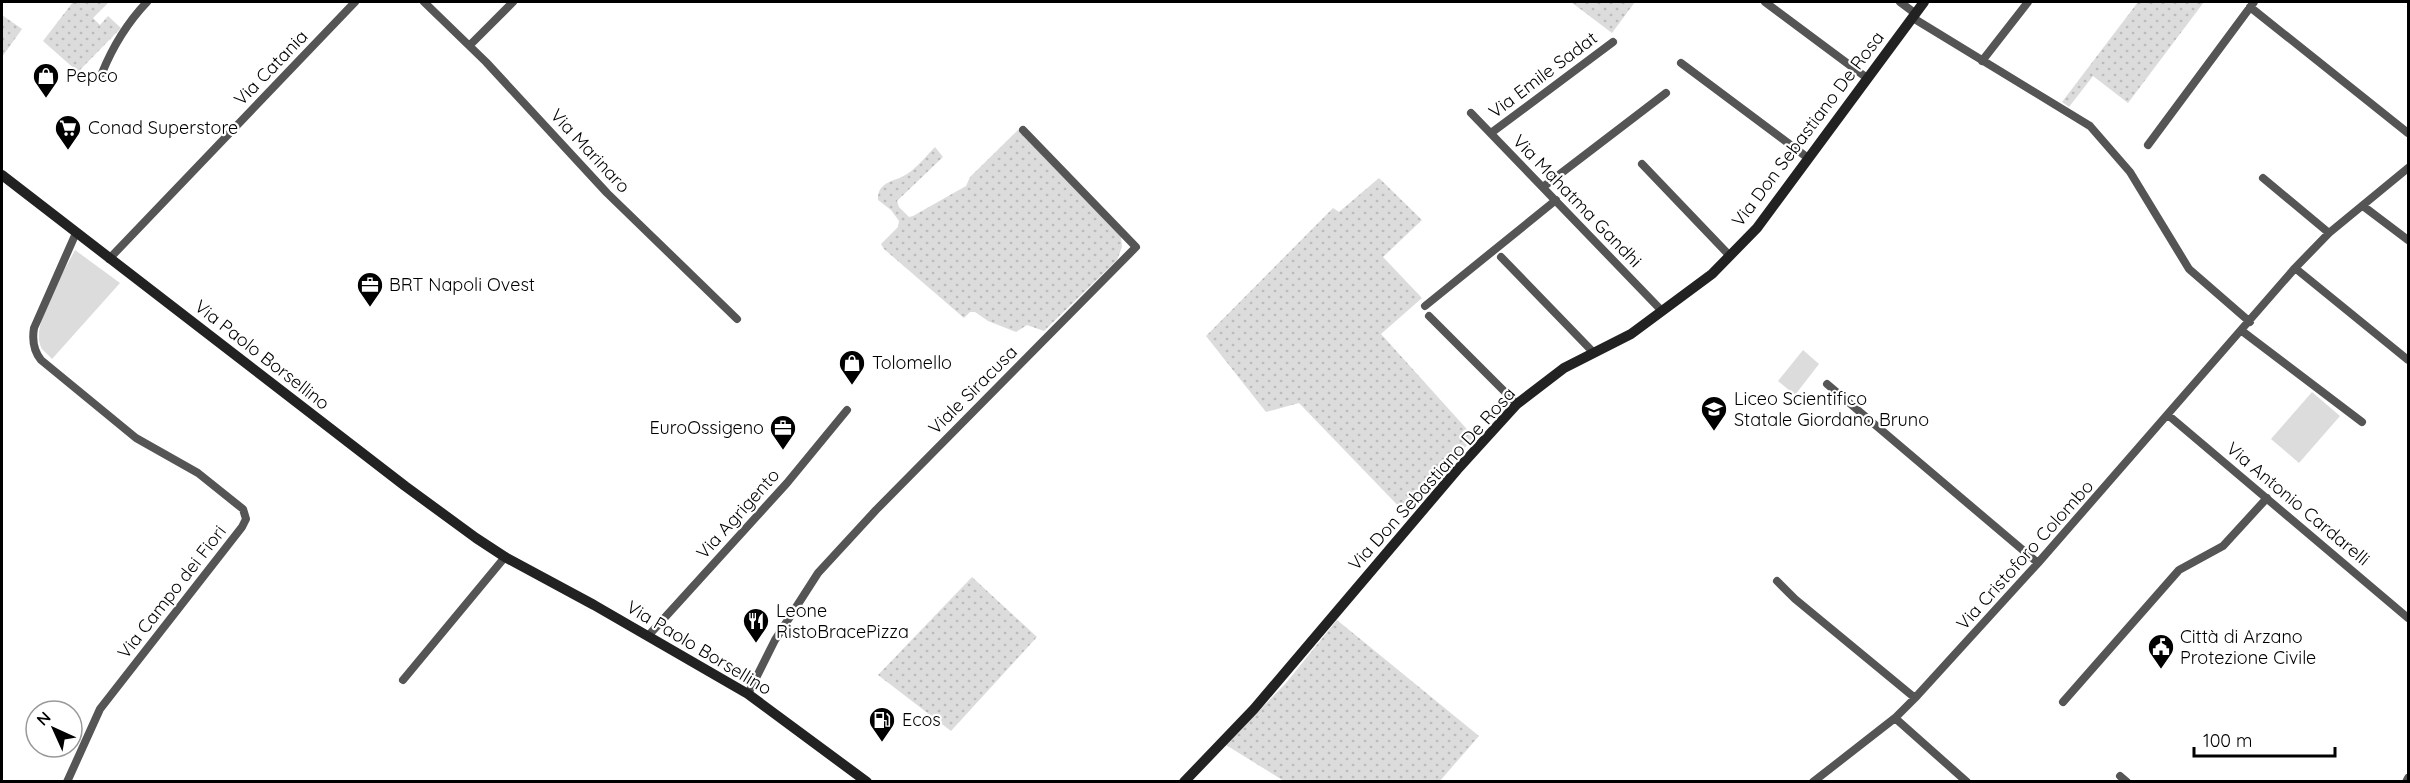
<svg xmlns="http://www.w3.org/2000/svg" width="2410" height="783" viewBox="0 0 2410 783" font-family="Quicksand,sans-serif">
<defs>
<pattern id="grass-dots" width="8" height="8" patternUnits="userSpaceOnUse" patternTransform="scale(1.5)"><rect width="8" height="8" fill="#dcdcdc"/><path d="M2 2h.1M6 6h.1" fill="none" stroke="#bbb" stroke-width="1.8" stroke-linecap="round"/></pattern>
</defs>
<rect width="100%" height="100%" fill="#fff"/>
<path fill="url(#grass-dots)" d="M73 2H109L93 18 100 25 108 16 121 28 78 72 43 41Z
M1571 2H1635L1612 33Z
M2138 2H2204L2128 103 2093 76 2069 107 2062 102Z
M2 15 22 29 2 57Z
M1018 130 1121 237 1122 247 1117 260 1044 331 1027 325 1016 332 988 321 975 312H970L964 318 884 249 881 244 898 227 899 221 891 210 878 200C877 181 895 182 907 174 918 167 926 156 935 147L943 157 897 201 899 207 909 217 913 216 966 186 970 177Z
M1379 178 1422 220 1383 257 1422 298 1381 334 1474 437 1407 515 1299 403 1266 412 1206 336 1333 208 1339 212Z
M972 577 1037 637 951 731 878 675Z
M1337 620 1479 736 1439 782 1284 781 1226 745 1286 683Z"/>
<path fill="#dcdcdc" d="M75 250 120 283 52 359C49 356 45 352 42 349 28 327 65 270 75 250Z
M1803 350 1819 364 1795 395 1778 381Z
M2312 392 2340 416 2299 463 2271 439Z"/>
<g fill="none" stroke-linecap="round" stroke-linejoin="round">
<path stroke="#555" stroke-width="8" d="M424 2 486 62 607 193 737 319
M1765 2 1867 78
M1900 2 1916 14
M2250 7 2408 133
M1913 18 2090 126 2130 172 2189 269 2250 322
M470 45 513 2
M1982 61 2028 2
M1681 63 1808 158
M102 73C113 46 127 23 147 2
M1471 113 1662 311
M1491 133 1613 42
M2148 145 2254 2
M1642 164 1730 256
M2263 178 2329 233
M1543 187 1666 93
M2363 206 2408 240
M1501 257 1594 353
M109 259 355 2
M2295 268 2408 360
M1425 306 1556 200
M1429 316 1517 404
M2242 331 2362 422
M1827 384 2038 563
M2168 415 2408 618
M1777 581 1795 599 1915 698
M648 636 787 483 847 410
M403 680 505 557
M748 694 775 640 818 573 876 510 1136 247 1023 130
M2063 702 2179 570 2223 546 2267 498
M1895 718 1967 782
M2120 776 2127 782
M67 782 100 709 242 527 246 519 243 509 198 473 136 438 41 360C33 350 32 340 34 328L76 233
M1813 782 1895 718 1915 698 2038 563 2295 268 2329 233 2408 168
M2406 782 2408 778"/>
<path stroke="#222" stroke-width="10" d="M2 175 405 486 476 538 505 557 594 605 748 694 867 782
M1184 782 1254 709 1457 470 1517 404 1564 368 1631 334 1712 274 1757 228 1924 2"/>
</g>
<defs>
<g id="shop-pin" transform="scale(1.35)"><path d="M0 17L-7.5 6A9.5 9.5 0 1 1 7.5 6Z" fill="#000" stroke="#fff"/><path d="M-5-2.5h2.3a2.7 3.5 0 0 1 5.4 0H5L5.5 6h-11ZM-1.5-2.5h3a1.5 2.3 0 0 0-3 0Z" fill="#fff"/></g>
<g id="supermarket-pin" transform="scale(1.35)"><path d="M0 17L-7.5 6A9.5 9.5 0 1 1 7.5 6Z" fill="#000" stroke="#fff"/><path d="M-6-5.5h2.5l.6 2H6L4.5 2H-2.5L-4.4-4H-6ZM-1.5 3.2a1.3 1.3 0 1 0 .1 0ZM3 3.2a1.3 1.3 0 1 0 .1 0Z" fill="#fff"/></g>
<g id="office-pin" transform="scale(1.35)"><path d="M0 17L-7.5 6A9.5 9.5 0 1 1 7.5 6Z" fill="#000" stroke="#fff"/><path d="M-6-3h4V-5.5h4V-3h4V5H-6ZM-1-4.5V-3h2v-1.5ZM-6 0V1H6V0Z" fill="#fff"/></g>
<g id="school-pin" transform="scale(1.35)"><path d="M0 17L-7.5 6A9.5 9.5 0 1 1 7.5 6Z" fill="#000" stroke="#fff"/><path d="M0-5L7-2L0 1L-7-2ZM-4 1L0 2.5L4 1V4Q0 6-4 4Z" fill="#fff"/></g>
<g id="restaurant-pin" transform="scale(1.35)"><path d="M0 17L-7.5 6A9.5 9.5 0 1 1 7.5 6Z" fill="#000" stroke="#fff"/><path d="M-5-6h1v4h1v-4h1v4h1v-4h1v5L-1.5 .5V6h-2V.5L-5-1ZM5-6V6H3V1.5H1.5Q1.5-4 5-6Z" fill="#fff"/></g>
<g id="civic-pin" transform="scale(1.35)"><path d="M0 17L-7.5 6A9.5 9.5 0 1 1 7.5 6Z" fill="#000" stroke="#fff"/><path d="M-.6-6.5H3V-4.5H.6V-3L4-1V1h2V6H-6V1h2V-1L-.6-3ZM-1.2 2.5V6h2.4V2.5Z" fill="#fff"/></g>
<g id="fuel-pin" transform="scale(1.35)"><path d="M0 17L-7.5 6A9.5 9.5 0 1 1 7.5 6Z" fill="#000" stroke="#fff"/><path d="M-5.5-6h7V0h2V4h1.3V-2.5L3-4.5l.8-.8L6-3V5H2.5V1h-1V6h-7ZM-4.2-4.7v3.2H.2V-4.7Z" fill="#fff"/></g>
</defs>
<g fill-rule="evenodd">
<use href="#shop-pin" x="46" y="76"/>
<use href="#supermarket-pin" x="68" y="128"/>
<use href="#office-pin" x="370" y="285"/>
<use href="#shop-pin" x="852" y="363"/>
<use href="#school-pin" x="1714" y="409"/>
<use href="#office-pin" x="783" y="428"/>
<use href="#restaurant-pin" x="756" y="621"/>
<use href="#civic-pin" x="2161" y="647"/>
<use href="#fuel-pin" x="882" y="720"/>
</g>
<g text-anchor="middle" stroke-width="4.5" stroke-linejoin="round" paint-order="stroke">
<g font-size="18" fill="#000" stroke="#fff">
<text transform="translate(271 68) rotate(-46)" y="6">Via Catania</text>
<text transform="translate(1543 75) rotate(-37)" y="6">Via Emile Sadat</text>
<text transform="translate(1808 129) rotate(-53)" y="6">Via Don Sebastiano De Rosa</text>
<text transform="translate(590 151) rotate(47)" y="6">Via Marinaro</text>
<text transform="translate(1577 201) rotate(46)" y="6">Via Mahatma Gandhi</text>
<text transform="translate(262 355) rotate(38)" y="6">Via Paolo Borsellino</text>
<text transform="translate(973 390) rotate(-45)" y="6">Viale Siracusa</text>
<text transform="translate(1432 479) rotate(-48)" y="6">Via Don Sebastiano De Rosa</text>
<text transform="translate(2298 504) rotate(40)" y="6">Via Antonio Cardarelli</text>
<text transform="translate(738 514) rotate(-48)" y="6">Via Agrigento</text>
<text transform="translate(2025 555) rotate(-48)" y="6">Via Cristoforo Colombo</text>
<text transform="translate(172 592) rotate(-52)" y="6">Via Campo dei Fiori</text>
<text transform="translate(699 648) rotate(31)" y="6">Via Paolo Borsellino</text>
</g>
<g font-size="18" fill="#000" stroke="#fff" text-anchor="start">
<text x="66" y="82">Pepco</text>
<text x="88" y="134">Conad Superstore</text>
<text x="389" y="291">BRT Napoli Ovest</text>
<text x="872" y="369">Tolomello</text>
<text x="1734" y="405">Liceo Scientifico<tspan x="1734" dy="21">Statale Giordano Bruno</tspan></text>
<text x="764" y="434" text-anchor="end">EuroOssigeno</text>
<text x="776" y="617">Leone<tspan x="776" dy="21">RistoBracePizza</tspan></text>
<text x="2180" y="643">Città di Arzano<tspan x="2180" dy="21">Protezione Civile</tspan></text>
<text x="902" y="726">Ecos</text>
</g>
</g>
<rect width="2410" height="783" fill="none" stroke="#000000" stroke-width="6"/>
<g transform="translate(54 729) rotate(315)"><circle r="28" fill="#ffffff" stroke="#999999" stroke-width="1.5"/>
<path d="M0-4.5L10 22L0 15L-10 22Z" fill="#000000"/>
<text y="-9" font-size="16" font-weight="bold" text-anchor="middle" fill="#000000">N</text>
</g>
<path d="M2194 747v9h141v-9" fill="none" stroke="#000000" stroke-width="3"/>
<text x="2203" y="747" font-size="18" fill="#000000" stroke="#ffffff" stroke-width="4.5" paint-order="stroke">100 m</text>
</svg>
